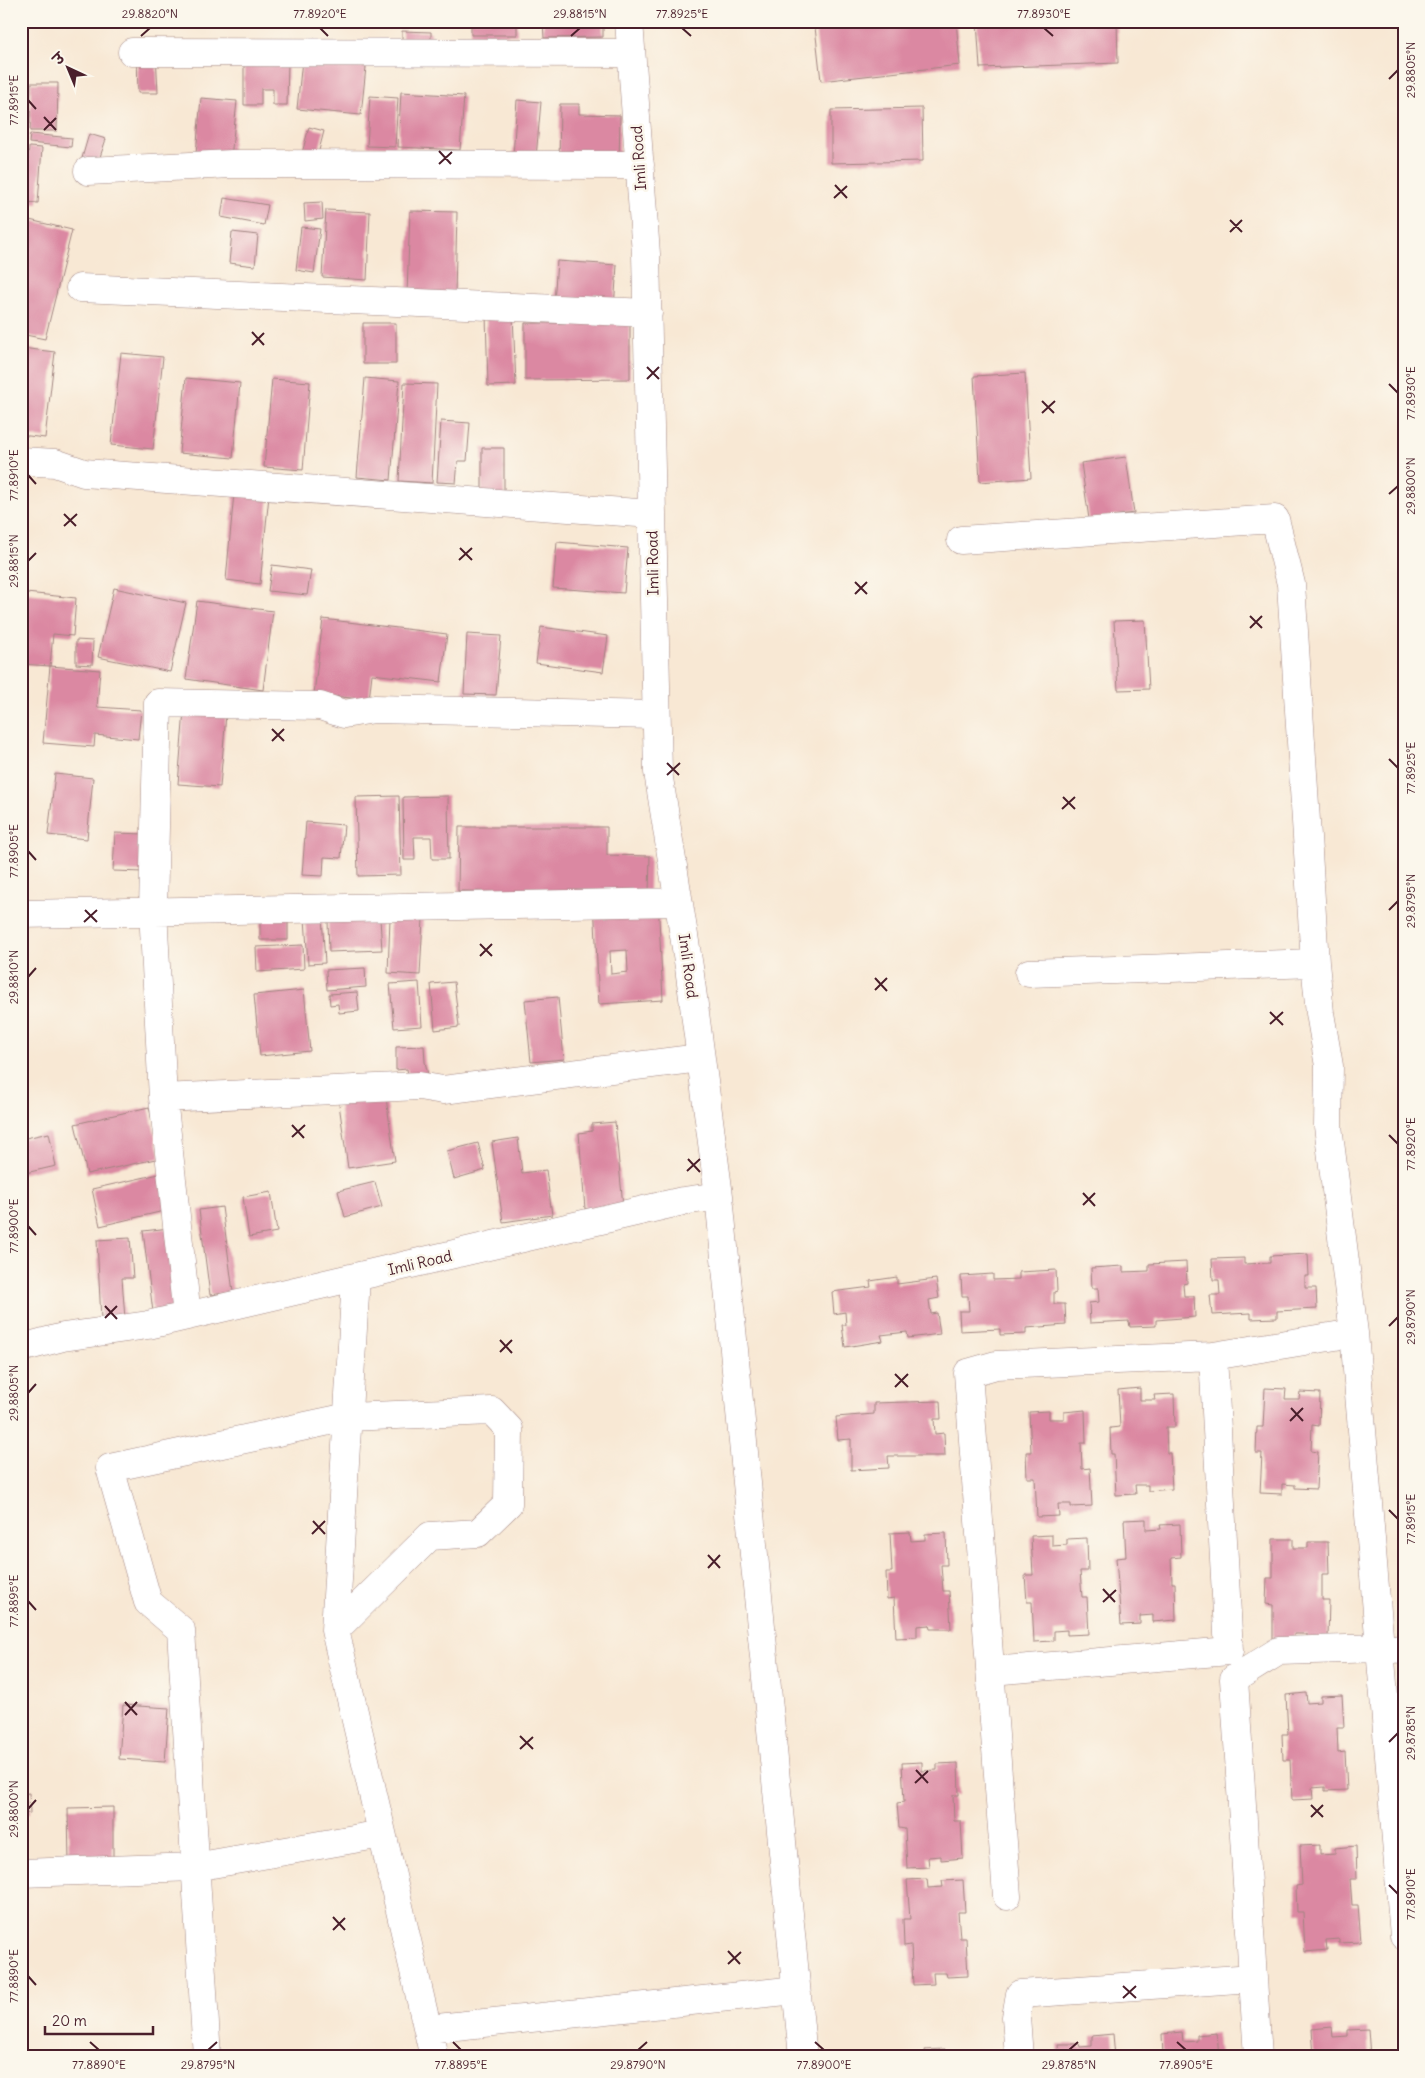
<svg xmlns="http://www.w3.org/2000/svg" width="1425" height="2078" viewBox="0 0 1425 2078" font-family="Delius,'Playpen Sans Deva',sans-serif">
<rect width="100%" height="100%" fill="#fbf7ec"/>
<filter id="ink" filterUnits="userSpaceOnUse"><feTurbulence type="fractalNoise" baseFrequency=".02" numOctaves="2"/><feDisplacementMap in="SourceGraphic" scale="10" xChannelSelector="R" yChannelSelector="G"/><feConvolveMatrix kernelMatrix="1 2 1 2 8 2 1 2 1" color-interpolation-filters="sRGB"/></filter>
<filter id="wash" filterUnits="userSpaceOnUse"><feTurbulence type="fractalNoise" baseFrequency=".0096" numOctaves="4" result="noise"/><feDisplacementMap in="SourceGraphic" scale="20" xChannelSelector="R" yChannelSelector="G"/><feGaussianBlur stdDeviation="1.12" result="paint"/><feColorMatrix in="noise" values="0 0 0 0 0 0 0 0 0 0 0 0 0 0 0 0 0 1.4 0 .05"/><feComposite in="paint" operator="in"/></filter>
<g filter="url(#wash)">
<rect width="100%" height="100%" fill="#f8e8d4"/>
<g id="blocks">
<path fill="#db88a2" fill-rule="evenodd" d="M471 21H517V35H471Z
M543 21H603V37L544 38Z
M864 21H956L960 65 821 81 815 27Z
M977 21H1117L1118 63 980 68Z
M402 31 431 32V44L402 43Z
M156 53 158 93H138L137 54Z
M302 60 366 67 361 115 297 109Z
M244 61 288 62 287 105H273V89H261V105H244Z
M31 83H58L57 131H30Z
M401 92 464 96 460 150 398 147Z
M370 96 398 98 395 147 367 146Z
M201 98 237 101 231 158 196 154Z
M517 100 541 102 536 157 513 156Z
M560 104H579V114L620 115 619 165 559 164Z
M922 108 923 161 831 163V110Z
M309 127 324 131 316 162 301 157Z
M30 134 72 138 71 147 29 143Z
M89 134 106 139 98 163 82 158Z
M29 147 42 148 38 203 24 202Z
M224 198 268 205 264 225 221 217Z
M322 202 323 219 305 221 304 203Z
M326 210 370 212 367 280 322 277Z
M410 211 457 212 455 295 407 294Z
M21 218 72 230 45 339 21 334Z
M301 227 320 229 314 273 296 270Z
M232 232 258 235 255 266 229 263Z
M557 261 617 265 614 308 554 303Z
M486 315H513L516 385 488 386Z
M363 323H396V364H363Z
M525 323H630V379L525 380Z
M21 348 55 352 45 438 21 435Z
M121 353 163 357 153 449 111 445Z
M1025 373 1031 478 980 482 974 376Z
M186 378 240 383 233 458 179 453Z
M365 378 399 381 391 480 357 477Z
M272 379 310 382 303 470 264 467Z
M404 383 437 384 432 483 399 481Z
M441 421 470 423 467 461H458L456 483 437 482Z
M482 448H504V498L482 499Z
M1126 457 1134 513 1089 519 1081 463Z
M234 493 269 496 260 584 226 580Z
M557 542 628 548 624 593 553 588Z
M272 565 311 570 307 595 268 591Z
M114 588 186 603 170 672 98 657Z
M26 593 76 598 73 636 53 634 50 666 21 664Z
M197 601 273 611 263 690 186 679Z
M323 619 447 634 441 682 372 674 369 700 314 694Z
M1145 620 1149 689 1118 690 1114 621Z
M541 627 608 636 603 672 536 663Z
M467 634 501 636 496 695 464 694Z
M76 640 93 641 92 665 76 664Z
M50 666 100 670 97 707 141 710 138 739 95 735 94 747 43 743Z
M184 711 226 714 220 787 178 784Z
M55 774 93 778 87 839 48 835Z
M399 796 401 875 358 876 356 797Z
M448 796 449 859H432L431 837H414L415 860H404L403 797Z
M306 822 344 825 341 858 324 857 323 876 302 875Z
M459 827H607V855L650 856 649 893 458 891Z
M115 833 146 834 144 872 113 871Z
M658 898 663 1000 599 1004 594 901ZM627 950 628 972 611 974 610 951Z
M260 910H288V940H260Z
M322 916 325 963 308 964 305 918Z
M390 918 423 919 420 975 388 973Z
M380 919 382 950 329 952 328 921Z
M303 945 304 969 257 972 256 947Z
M365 968 366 987 327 990 326 970Z
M419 982 422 1026 394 1028 390 984Z
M454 982 459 1027 435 1030 431 984Z
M304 990 310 1051 260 1056 254 995Z
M357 992 359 1011 339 1013 338 1004 330 1005 329 994Z
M558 997 564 1059 531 1062 525 1000Z
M424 1046 425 1062 431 1087 411 1091 407 1069 396 1070V1047Z
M385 1091 395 1161 348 1168 338 1097Z
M149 1107 160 1158 87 1174 75 1124Z
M615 1122 623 1206 585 1209 579 1133 592 1131V1124Z
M49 1133 56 1166 21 1174V1139Z
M518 1138 522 1173 546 1170 552 1215 503 1222 492 1142Z
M478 1143 485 1170 454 1179 447 1151Z
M177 1170 185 1206 100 1226 92 1189Z
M375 1182 382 1207 345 1217 338 1191Z
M271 1192 277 1232 249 1237 243 1197Z
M222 1207 233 1292 210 1295 199 1210Z
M179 1227 189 1308 153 1312 143 1231Z
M130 1238 133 1278H122L125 1319 101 1320 97 1240Z
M1308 1254 1309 1276H1305V1288H1316L1317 1309 1277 1311V1318L1251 1319V1313L1212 1315 1210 1295H1220L1219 1280H1213L1212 1259 1244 1258V1264L1270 1263V1256Z
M1186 1262 1187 1283 1183 1284 1184 1296H1194L1195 1317 1156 1320V1326L1130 1327 1129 1321 1090 1323 1089 1303 1099 1302 1098 1288H1092L1091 1268 1123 1266V1272L1149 1271V1264Z
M1056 1270 1057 1291 1054 1292V1304H1065L1066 1325 1026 1328V1334L1000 1335V1329L960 1331 959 1311H969L968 1296H962L961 1276 993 1274V1280L1019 1279V1272Z
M897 1277V1284L936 1279 939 1298 929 1300 931 1314 937 1313 940 1334 908 1338 907 1332 881 1335 883 1341 845 1347 842 1325H846L845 1312 834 1314 832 1292 871 1287 870 1281Z
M1140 1388V1400H1155L1154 1395 1174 1394 1175 1427H1166L1167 1453H1170L1172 1489 1148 1491V1485H1135L1136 1494 1116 1495 1114 1454H1111L1110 1428 1120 1427 1118 1390Z
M1265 1388 1286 1389 1285 1399H1299L1300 1392 1320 1393 1319 1426 1312 1425 1311 1451 1318 1452 1316 1489 1295 1488V1485L1282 1484V1494L1260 1493 1262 1453H1256L1257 1427H1263Z
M940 1401 941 1419H934L935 1434 944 1433 945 1456H888L889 1468 851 1470V1439L838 1440 836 1417 874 1414V1403Z
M1085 1410 1086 1443H1081L1082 1469 1090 1468 1092 1506 1071 1507V1504H1058L1059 1516 1037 1517 1035 1478H1027L1026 1452H1031L1029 1412 1049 1411V1419H1064V1412Z
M1146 1519V1530L1161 1529 1160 1525 1180 1524 1181 1557 1171 1558 1172 1583H1175L1176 1620 1153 1622V1615L1140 1616V1624L1121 1625 1116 1558 1126 1557 1124 1520Z
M910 1532 911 1541 925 1540V1534L946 1533 947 1565H941L943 1591H949L951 1629H930L929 1625 917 1626V1637L896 1638 894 1598 887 1599 886 1572H892L890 1533Z
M1052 1535V1546L1067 1545V1539L1087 1538 1088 1571H1080L1082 1597H1087L1089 1634 1067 1635V1630L1054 1631V1641L1034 1642 1032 1602H1027L1025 1575H1033L1031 1536Z
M1273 1539H1293V1548H1308V1542H1328L1329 1574H1322V1600H1329L1328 1638H1307V1634H1294V1645L1273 1644V1605L1266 1604 1267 1578H1273Z
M1306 1693 1307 1703 1321 1702V1696L1342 1695 1344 1727H1337L1338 1753 1345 1752 1347 1790 1325 1791V1787L1312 1788 1313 1799 1292 1800 1290 1760H1283L1282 1734H1288L1286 1695Z
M123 1705 169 1708 165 1762 119 1759Z
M922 1762V1771L937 1770V1764L958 1763 959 1795H953L954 1821H961L963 1858 941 1860V1856L928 1857 929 1867 907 1868 905 1829 899 1828 897 1803 904 1802 902 1763Z
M29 1793 30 1813 21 1814V1794Z
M113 1807V1863L69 1864 68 1808Z
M1320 1845V1855L1335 1854V1848L1356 1846 1357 1879H1350L1352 1905H1358L1361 1942 1339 1943V1939L1326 1940 1327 1950 1305 1952 1303 1912H1297L1296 1886 1302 1885 1300 1846Z
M927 1879 928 1888 943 1887 942 1881 963 1880 965 1912H958L960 1938H966L968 1976 947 1977 946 1973H933L934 1984 913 1985 911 1945 904 1946 903 1919H910L907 1880Z
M1332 2027 1333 2037 1348 2036V2030L1368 2029 1370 2057H1314L1312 2029Z
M1182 2032 1183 2042 1197 2041V2035L1217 2033 1219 2057H1163L1162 2034Z
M1113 2034 1115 2057H1059L1058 2044H1079L1080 2047 1092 2046V2036Z
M945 2049 946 2057H926L925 2050Z
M981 2050V2057H960V2051Z"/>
</g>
</g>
<g filter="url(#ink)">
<use href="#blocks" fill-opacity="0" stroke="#a18480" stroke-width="1"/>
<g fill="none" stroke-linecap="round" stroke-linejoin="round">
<g stroke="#a18480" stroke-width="29">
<path id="minor" d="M132 52 631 53
M88 171 232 164 640 165
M80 288 648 313
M21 461 55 463 84 473 652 514
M961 540 1275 519 1291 584 1315 963 1320 1013 1329 1066 1328 1126 1354 1333 1380 1648 1279 1651 1234 1679 1258 2057
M21 914 678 902
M1029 973 1315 963
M163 1098 419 1086 443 1090 700 1058
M719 1196 803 2057
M356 1278 335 1630 434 2057
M187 1316 163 1098 153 910 158 703 320 706 344 714 374 709 656 715
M21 1348 63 1337 148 1325 683 1201 719 1196 689 967 658 772 646 254 629 21
M1404 1649 1380 1648 1404 1936
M992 1671 1229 1651 1213 1356
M21 1873 195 1867 382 1834
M1007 1896 968 1373 996 1365 1213 1356 1354 1333
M428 2029 796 1990
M207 2057 181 1630 148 1602 110 1468 348 1417 492 1411 509 1429 508 1504 478 1533 430 1536 335 1630
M1019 2057 1016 2017 1020 1994 1253 1978"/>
</g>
<use href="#minor" stroke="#fff" stroke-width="28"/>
</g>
</g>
<path fill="none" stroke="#4a1f2b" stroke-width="2" d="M320 28 328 36M682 28 691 36M1044 28 1053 36M141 36 150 28M571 36 580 28M1389 79 1398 70M28 100 36 109M44 117 56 130M44 130 56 118M439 151 451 164M439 164 452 152M835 185 847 198M834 198 847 186M1230 220 1242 232M1230 232 1242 220M252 332 264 345M252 345 264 333M647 367 659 379M647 379 659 367M1389 384 1398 393M1042 401 1054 413M1042 413 1055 401M28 475 36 484M1389 494 1398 486M64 514 76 526M64 526 77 514M460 548 472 560M459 560 472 548M28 561 36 553M855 582 867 594M855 594 867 582M1250 616 1262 628M1250 628 1262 616M272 729 284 741M272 741 284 729M1389 759 1398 768M667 763 679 775M667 775 680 763M1063 797 1075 809M1062 809 1075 797M28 851 36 860M85 910 97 922M1389 910 1398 901M84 922 97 910M480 944 492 956M480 956 492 944M28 977 36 968M875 978 887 991M875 990 887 978M1270 1012 1283 1025M1270 1024 1283 1012M292 1125 304 1138M1389 1135 1398 1144M292 1137 305 1125M688 1159 700 1172M687 1171 700 1159M1083 1193 1095 1206M1083 1205 1095 1193M28 1226 36 1235M105 1306 117 1319M105 1318 117 1306M1389 1326 1398 1317M500 1340 512 1353M500 1352 512 1340M895 1374 908 1387M895 1387 908 1374M28 1393 36 1384M1291 1408 1303 1421M1290 1421 1303 1408M1389 1510 1398 1519M313 1521 325 1534M312 1534 325 1521M708 1555 720 1568M708 1568 720 1555M1103 1589 1115 1602M28 1601 36 1610M1103 1602 1116 1590M125 1702 137 1715M125 1715 137 1702M520 1736 533 1749M1389 1742 1398 1733M520 1749 533 1737M916 1770 928 1783M915 1783 928 1771M1311 1805 1323 1817M28 1809 36 1800M1311 1817 1323 1805M1389 1885 1398 1894M333 1917 345 1930M333 1930 345 1918M728 1951 740 1964M728 1964 741 1952M28 1976 36 1985M1123 1986 1136 1998M1123 1998 1136 1986M90 2042 99 2050M453 2042 461 2050M815 2042 824 2050M1177 2042 1186 2050M208 2050 217 2042M638 2050 647 2042M1069 2050 1078 2042"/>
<g text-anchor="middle" stroke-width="5" stroke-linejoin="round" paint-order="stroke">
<g font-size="15" fill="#4a1f2b" stroke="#fbf7ec">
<text transform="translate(639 158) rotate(-94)" y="5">Imli Road</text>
<text transform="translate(653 563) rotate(-91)" y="5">Imli Road</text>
<text transform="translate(688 966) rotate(82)" y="5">Imli Road</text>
<text transform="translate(420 1263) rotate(-13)" y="5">Imli Road</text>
</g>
</g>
<rect width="1425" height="2078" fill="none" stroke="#fbf7ec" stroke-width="55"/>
<g transform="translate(68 68) rotate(316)" stroke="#fbf7ec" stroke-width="4" paint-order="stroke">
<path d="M0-4L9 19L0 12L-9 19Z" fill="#4a1f2b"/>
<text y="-8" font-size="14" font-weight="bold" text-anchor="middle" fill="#4a1f2b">उ</text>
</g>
<path d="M45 2026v8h108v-8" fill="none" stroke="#4a1f2b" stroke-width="2.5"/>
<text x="52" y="2026" font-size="15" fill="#4a1f2b" stroke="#fbf7ec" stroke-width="4" paint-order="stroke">20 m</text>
<rect x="28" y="28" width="1370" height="2022" fill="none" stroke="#4a1f2b" stroke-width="2"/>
<g font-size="12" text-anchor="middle" fill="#4a1f2b">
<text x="150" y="18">29.8820°N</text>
<text x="320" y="18">77.8920°E</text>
<text x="580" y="18">29.8815°N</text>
<text x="682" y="18">77.8925°E</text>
<text x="1044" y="18">77.8930°E</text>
<text transform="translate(1411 70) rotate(-90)" y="4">29.8805°N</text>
<text transform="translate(14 100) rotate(-90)" y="4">77.8915°E</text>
<text transform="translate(1411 393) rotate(-90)" y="4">77.8930°E</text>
<text transform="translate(14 475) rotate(-90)" y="4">77.8910°E</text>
<text transform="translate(1411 486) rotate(-90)" y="4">29.8800°N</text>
<text transform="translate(14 561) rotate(-90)" y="4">29.8815°N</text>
<text transform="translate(1411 768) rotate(-90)" y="4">77.8925°E</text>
<text transform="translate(14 851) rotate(-90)" y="4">77.8905°E</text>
<text transform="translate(1411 901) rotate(-90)" y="4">29.8795°N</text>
<text transform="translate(14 977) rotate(-90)" y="4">29.8810°N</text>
<text transform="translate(1411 1144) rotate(-90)" y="4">77.8920°E</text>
<text transform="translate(14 1226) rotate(-90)" y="4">77.8900°E</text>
<text transform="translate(1411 1317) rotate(-90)" y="4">29.8790°N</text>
<text transform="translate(14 1393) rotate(-90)" y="4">29.8805°N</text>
<text transform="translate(1411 1519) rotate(-90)" y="4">77.8915°E</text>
<text transform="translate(14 1601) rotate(-90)" y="4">77.8895°E</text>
<text transform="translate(1411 1733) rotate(-90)" y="4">29.8785°N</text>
<text transform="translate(14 1809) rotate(-90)" y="4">29.8800°N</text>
<text transform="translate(1411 1894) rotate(-90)" y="4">77.8910°E</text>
<text transform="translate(14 1976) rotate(-90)" y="4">77.8890°E</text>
<text x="99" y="2069">77.8890°E</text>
<text x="208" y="2069">29.8795°N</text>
<text x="461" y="2069">77.8895°E</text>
<text x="638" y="2069">29.8790°N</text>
<text x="824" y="2069">77.8900°E</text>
<text x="1069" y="2069">29.8785°N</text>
<text x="1186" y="2069">77.8905°E</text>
</g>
</svg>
